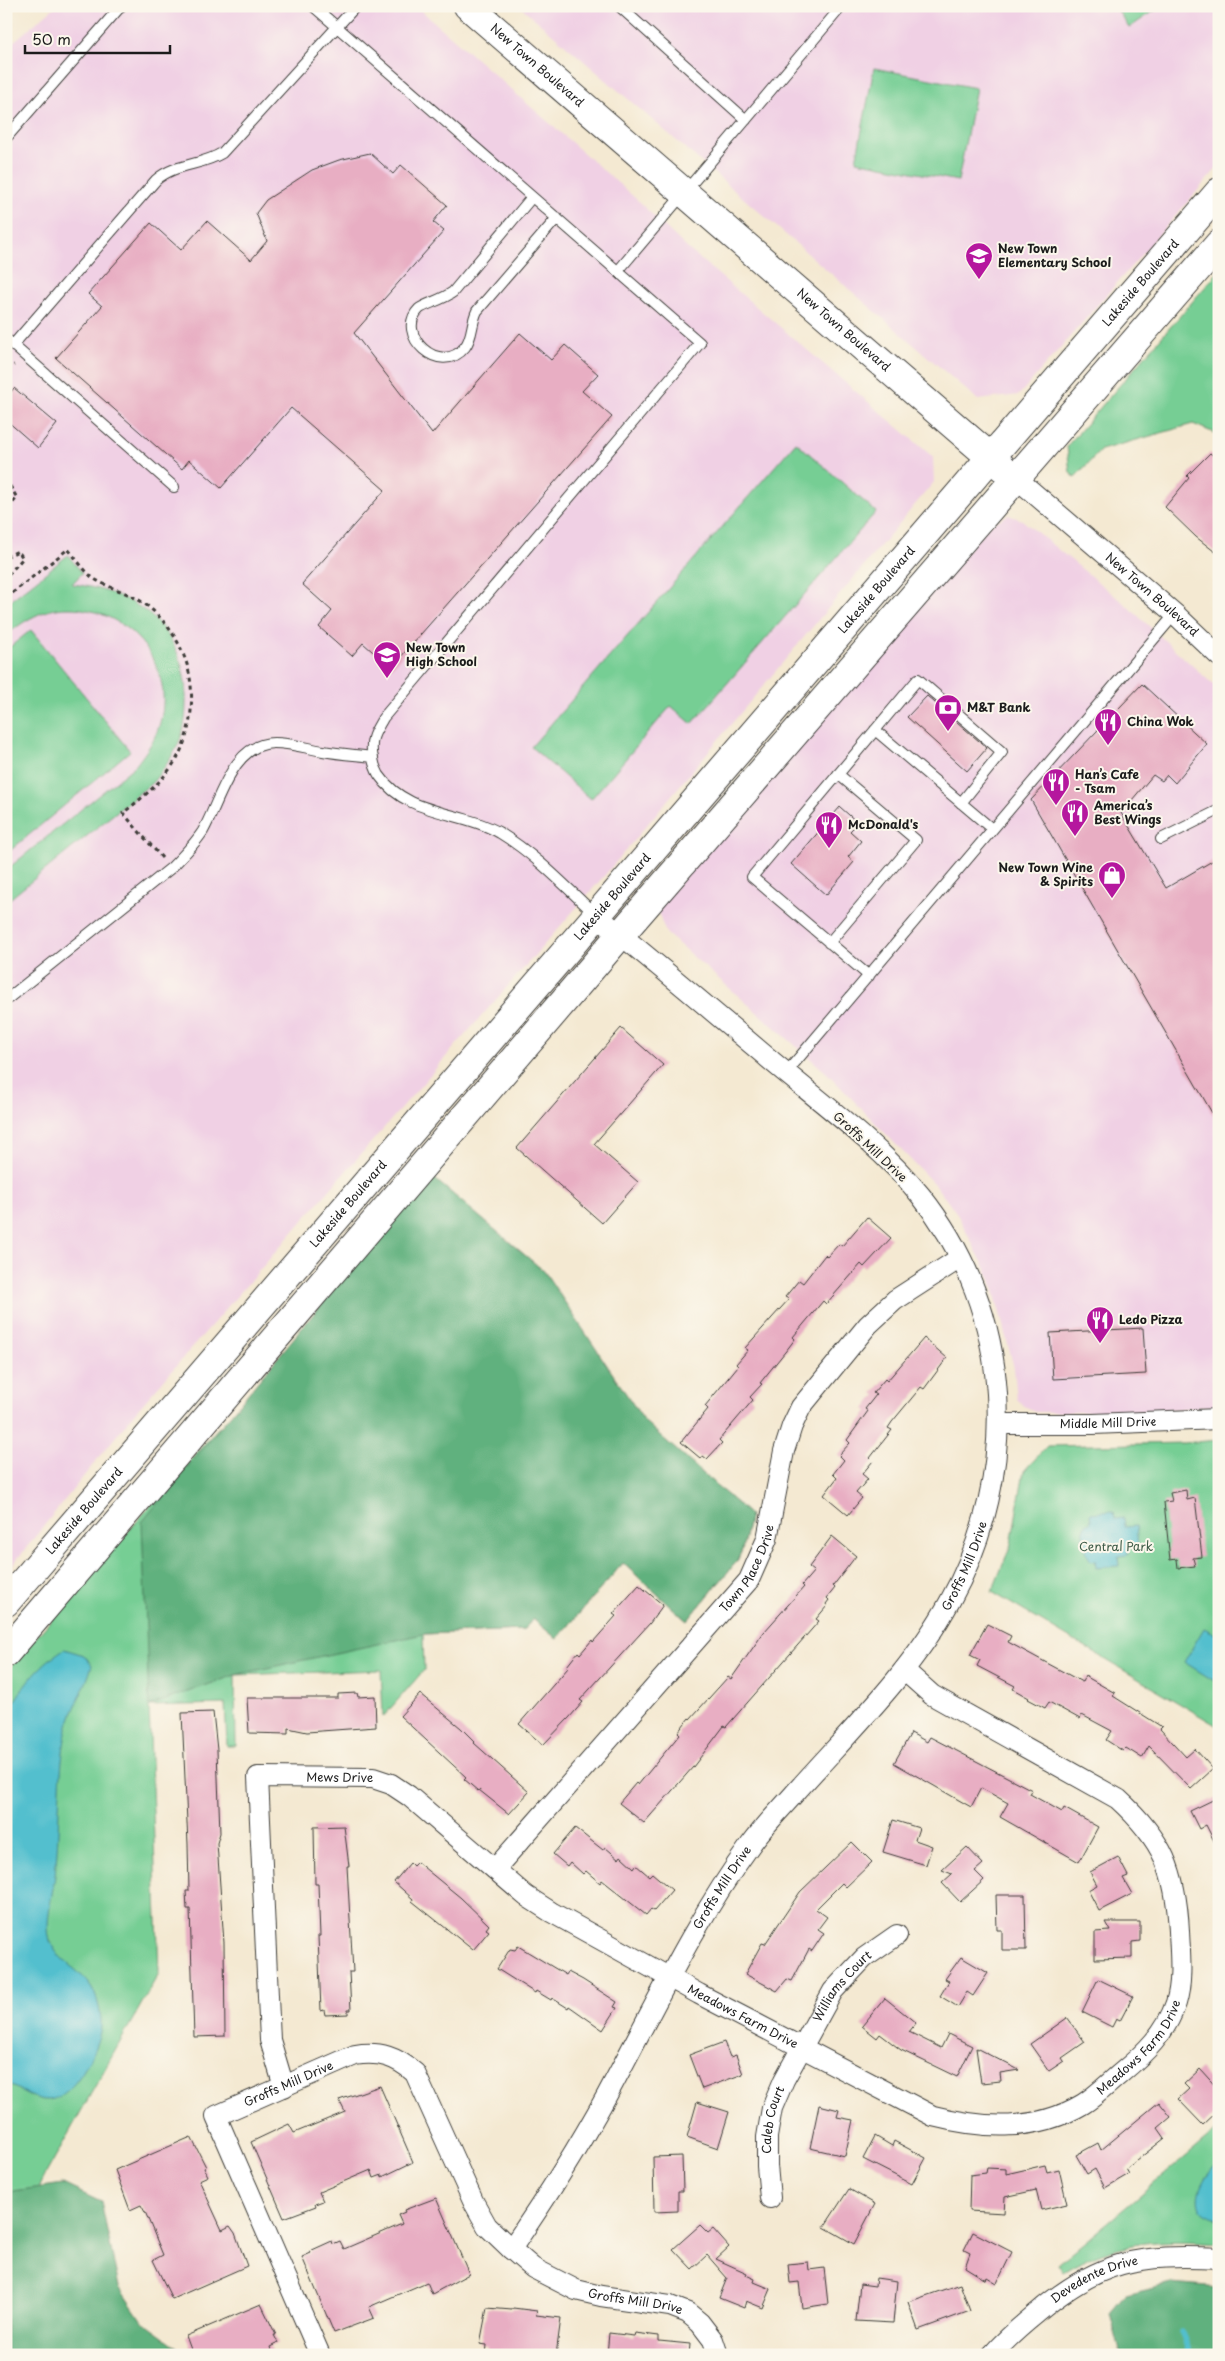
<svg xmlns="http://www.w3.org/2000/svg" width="1225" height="2361" viewBox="0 0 1225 2361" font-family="'Playpen Sans',sans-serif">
<rect width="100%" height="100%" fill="#fbf7ec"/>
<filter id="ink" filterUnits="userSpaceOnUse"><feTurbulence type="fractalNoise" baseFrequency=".02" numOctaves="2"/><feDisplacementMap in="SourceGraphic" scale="10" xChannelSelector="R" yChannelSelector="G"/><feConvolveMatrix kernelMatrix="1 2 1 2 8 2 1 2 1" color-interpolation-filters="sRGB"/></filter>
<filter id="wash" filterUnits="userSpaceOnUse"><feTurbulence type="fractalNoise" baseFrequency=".0096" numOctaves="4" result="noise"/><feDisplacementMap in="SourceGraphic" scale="20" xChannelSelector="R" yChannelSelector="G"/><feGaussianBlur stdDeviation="1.12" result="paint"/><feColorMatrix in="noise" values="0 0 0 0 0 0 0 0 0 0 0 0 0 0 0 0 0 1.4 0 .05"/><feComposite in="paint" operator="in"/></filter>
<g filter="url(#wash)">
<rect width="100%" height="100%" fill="#f4e9d2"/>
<path fill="#f0d0e4" d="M56 6H416L635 198 687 248 933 457 934 482 604 876 133 1415 6 1573V48Z
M520 6H1219V166L1019 395 978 400Z
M1008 515 1022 520 1126 605 1219 690V1406L1134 1412H1037L1024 1406 1017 1399 1014 1368 991 1279 956 1212 934 1184 828 1074 666 933 661 920 659 912 662 903 989 526Z"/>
<path fill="#76ce94" stroke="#497558" d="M1115 6H1161L1129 28Z
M874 68 976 88 958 181 856 161Z
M1219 271V435L1193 424 1101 450 1075 477 1070 473 1067 446Z
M796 442 876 512 692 724 671 706 591 799 531 747Z
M68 555 82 573 72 584C136 592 183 626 186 695 186 708 186 724 181 737 175 754 165 767 153 782L6 902V870L136 765C145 753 153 743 158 729 180 668 129 608 68 608 43 608 24 621 6 635V604Z
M31 630 130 751 6 854V650Z
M578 1365 750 1515 742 1550 737 1561 687 1621 623 1563 557 1639 533 1619 523 1630 423 1634 424 1670 383 1717 381 1670 235 1675 236 1746H227L225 1704 149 1706 159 1973 44 2177 24 2221 6 2355V1672L218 1428Z
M1219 1440V1727L992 1592 1011 1544 1024 1471 1047 1446 1183 1443Z
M1219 2129V2243C1160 2239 1115 2240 1063 2272L1058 2264Z"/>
<path fill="#60b17e" stroke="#3e664d" d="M429 1174 544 1271 645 1422 750 1515 742 1550 737 1561 687 1621 623 1563 557 1639 533 1619 523 1630 423 1634 235 1675 149 1706 142 1522Z
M63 2184 101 2202 119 2287 142 2321 179 2348 182 2355H6V2192Z
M1171 2284 1219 2288V2355H1121L1110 2313 1125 2295Z"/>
<path fill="#53bfce" stroke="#386e75" d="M1114 1511 1115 1519 1124 1518 1125 1527 1136 1526 1138 1546 1128 1547V1555L1118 1556 1119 1566 1096 1568 1095 1560 1091 1561C1082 1548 1080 1537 1087 1523L1091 1522 1090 1513Z
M1204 1628 1219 1636V1684L1184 1662Z
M64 1649 84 1655 92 1665C86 1688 71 1711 66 1732 58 1776 60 1820 56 1864 55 1885 48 1907 48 1928 48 1963 87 1967 96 1997 99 2005 102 2019 101 2027 97 2050 75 2098 48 2100 34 2101 19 2088 6 2084V1715C23 1687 36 1667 64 1649Z
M1219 2161V2219C1183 2212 1201 2178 1219 2161Z"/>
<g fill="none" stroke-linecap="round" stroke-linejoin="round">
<path stroke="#53bfce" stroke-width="5.5" d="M1181 2331 1191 2355"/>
</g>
<g id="blocks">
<path fill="#e8aec3" d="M370 153 393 174 401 165 447 205 433 222 444 231 354 333 432 434 520 333 551 360 565 345 598 374 582 391 612 417 391 668 363 643 352 656 319 627 332 611 302 584 385 490 291 408 221 488 189 460 182 469 56 358 102 306 88 294 151 223 181 250 207 221 251 260 267 241 256 213 266 200 312 170 339 160Z
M14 388 57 424 38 448 6 420V398Z
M1210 453 1219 460V555L1196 537 1165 507 1189 478 1187 476Z
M1142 684 1207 744 1175 783 1167 775 1162 781 1153 775 1121 813 1166 888 1219 857V1125L1031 800Z
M927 696 987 748 967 771 907 717Z
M840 807 858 823 850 831 861 841 848 857 854 862 826 895 791 864Z
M621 1028 663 1065 594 1144 638 1182 602 1223 517 1148Z
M867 1217 891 1238 864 1267 861 1264 826 1304 823 1301 793 1337 795 1339 789 1347 760 1383 762 1384 750 1397 753 1400 719 1440 722 1443 707 1459 703 1456 700 1458 681 1442 708 1409 705 1406 738 1366 736 1364 748 1350 745 1348 789 1299 785 1297 799 1280 803 1283 825 1255 827 1257 839 1244 842 1246Z
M1143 1328 1146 1374 1053 1379 1050 1333Z
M924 1338 947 1358 924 1389 921 1387 892 1422 888 1428 892 1430 870 1458 873 1461 862 1474 868 1479 856 1493 862 1498 848 1515 824 1495 837 1478 833 1474 844 1460 839 1455 850 1443 847 1440 868 1411 865 1409 876 1395 873 1393 885 1379 887 1381Z
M1186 1490 1187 1500 1195 1498 1202 1557 1193 1558 1195 1566 1178 1568 1177 1559 1170 1560 1164 1502 1172 1501 1170 1493Z
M832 1536 856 1556 833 1586 835 1588 827 1598 829 1600 826 1604 827 1606 816 1619 819 1621 726 1727 724 1726 693 1767 644 1823 619 1803 636 1783 638 1785 680 1734 678 1732 689 1718 690 1719 728 1677 731 1679 764 1632 804 1587 802 1585 814 1571 809 1567Z
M639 1585 663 1605 650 1623 580 1700 583 1702 569 1718 543 1745 519 1724 568 1668 567 1666 578 1652 580 1654 592 1640 593 1642 616 1616 613 1614Z
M987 1624 1011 1636 1008 1642 1082 1682 1085 1676 1115 1693 1113 1696 1162 1727 1160 1729 1186 1757 1195 1749 1213 1769 1191 1789 1149 1746 1142 1758 1126 1748 1123 1751 1106 1740 1112 1731 1082 1715 1080 1719 1049 1702 1045 1708 1028 1699 1029 1698 1013 1689 1015 1686 977 1666 980 1660 970 1655Z
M357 1693 358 1697 375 1696 376 1727 307 1732 288 1728V1734L249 1733 247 1698H338V1694Z
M420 1694 461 1728 475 1742 474 1743 529 1792 509 1814 479 1790 478 1791 464 1779 466 1777 400 1716Z
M213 1712 217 1750 220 1833 217 1843 224 1943 225 2036 194 2037 190 1909H187L186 1891H189L188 1844 182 1713Z
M911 1733 927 1742 930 1737 1032 1790 1030 1794 1062 1812 1064 1808 1098 1827 1079 1862 1000 1817 1008 1803 981 1788 971 1807 894 1763Z
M1219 1797V1851L1206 1825 1199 1829 1190 1811Z
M893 1820 919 1828 915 1840 932 1846 926 1865 883 1852Z
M344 1826 349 1866H347L353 1972H349L351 2010H348V2014L325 2015 324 2010 321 2011 318 1936H320L318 1884H315L314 1827Z
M575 1828 603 1850 605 1847 619 1859 621 1856 634 1868 636 1865 649 1876 652 1873 672 1890 654 1911 651 1909 646 1915 602 1880 600 1883 586 1871 583 1874 570 1862 567 1866 553 1854Z
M852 1842 872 1862 846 1887 842 1883 816 1909 827 1917 818 1929 824 1933 812 1951 809 1949 792 1981 787 1979 777 1991 745 1974 762 1943 765 1944 800 1892Z
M967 1847 983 1864 975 1871 984 1880 960 1902 942 1883 952 1874 942 1870Z
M1118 1857 1128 1876 1123 1878 1132 1894 1099 1911 1088 1890 1097 1885 1090 1872Z
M417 1862 461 1898 489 1925 486 1929 489 1931 473 1950 412 1901 413 1899 394 1882 410 1863 413 1866Z
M996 1895H1025L1026 1950H1002V1930H997Z
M1105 1922H1140V1941L1132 1942V1958L1095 1959V1932L1110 1931Z
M518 1946 566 1975 568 1972 583 1980 617 2002 614 2007 617 2008 603 2030 569 2006 568 2008 552 1998 551 2000 536 1991 535 1993 497 1969 510 1949 515 1950Z
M961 1957 988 1973 973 1996 967 1992 958 2007 940 1996 949 1981 945 1979Z
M1098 1979 1133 1996 1120 2021 1116 2019 1112 2027 1082 2012Z
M885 1998 916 2023 909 2032 941 2048 948 2034 972 2046 957 2077 901 2050 880 2034 877 2038 862 2026Z
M1067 2018 1085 2042 1062 2058 1064 2061 1049 2071 1030 2044Z
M724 2042 730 2057 736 2055 743 2074 702 2089 689 2055Z
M976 2048 1019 2070 1000 2073 1001 2081 981 2083Z
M1200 2069 1219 2090V2110L1203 2125 1178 2099 1189 2089 1184 2084Z
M380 2086 413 2162 382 2177V2175L374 2178 371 2170 319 2192 323 2201 315 2204 316 2206 284 2218 251 2142 289 2124 294 2133 345 2112 339 2100Z
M697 2102 729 2112 718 2148 687 2137Z
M1159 2102 1171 2117 1158 2128 1165 2138 1126 2169 1129 2174 1105 2188 1095 2169 1087 2174 1076 2155 1098 2143 1101 2150Z
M819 2105 839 2110 837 2117 853 2120 845 2156 810 2148Z
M875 2136 892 2146 894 2141 926 2158 912 2184 863 2159Z
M191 2137 206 2167 204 2168 208 2176 199 2180 222 2230 230 2226 235 2233 247 2266 172 2299 153 2260 163 2255 146 2214 141 2205 130 2210 115 2170Z
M682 2156 683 2191H678V2211L654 2212 653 2157Z
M1045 2165 1047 2172 1059 2169 1067 2204 1041 2210 1036 2190 1005 2197 1004 2213 969 2211 970 2175 986 2173 987 2168 1006 2169V2174Z
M849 2189 875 2204 854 2244 824 2227Z
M436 2198 469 2274 432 2294 427 2282 378 2303 369 2307 374 2318 334 2333 302 2257 311 2253 310 2251 332 2241 333 2244 340 2241 344 2249 402 2224 398 2215 405 2212 404 2210Z
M700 2225 708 2233 713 2229 729 2247 716 2259 747 2273 746 2275 755 2279 754 2282 771 2289 763 2308 746 2301 744 2308 719 2298 727 2278 707 2255 692 2269 673 2249Z
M973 2232 1012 2252 997 2283 987 2277 986 2280 965 2267 970 2253 964 2250Z
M808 2262 809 2270 824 2268 828 2304 802 2308 799 2282 790 2283 788 2264Z
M876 2278 897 2281 893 2323 856 2321 860 2284 875 2286Z
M960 2284 970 2311 918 2330 908 2302Z
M261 2304 276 2335H274L278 2343 270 2347 273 2355H193L186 2336Z
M487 2308 512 2310 513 2308 537 2311 536 2315 561 2318 556 2355H486L487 2345 480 2344Z
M609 2333 634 2336 635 2333 659 2336V2341L690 2344 689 2355H607Z"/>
</g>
</g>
<g filter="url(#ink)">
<use href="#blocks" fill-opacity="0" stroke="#3c3b37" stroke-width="1"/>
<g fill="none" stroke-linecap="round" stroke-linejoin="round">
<g stroke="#3c3b37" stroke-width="12">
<path id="lane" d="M313 6 700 343 383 718C380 724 375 731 373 738 370 750 373 765 379 775 407 816 460 810 500 833 536 855 565 886 595 914
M619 6 746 120
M6 138 121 6
M532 197 453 292C444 299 423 305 419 309 394 334 440 378 465 347 473 337 471 323 477 311L557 218
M618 271 842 6
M6 339 174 487
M13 345 156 180C175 163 201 166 222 153L356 6
M875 730 992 829
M1161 839 1219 810
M829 943 916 840 838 774
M869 976 752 877 918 679 1002 752 961 803
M6 1000 171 868C182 857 194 845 203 831 220 801 232 743 274 743 290 743 307 748 323 751 339 754 356 755 373 757
M786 1073 1175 614"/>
</g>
<g stroke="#3c3b37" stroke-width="22">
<g id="street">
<path id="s1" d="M1016 478 1175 614 1219 656"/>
<path id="s2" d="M998 1424H1093L1219 1419"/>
<path id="s3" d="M495 1869 749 1580 767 1539 784 1451 792 1426 801 1407 868 1325 895 1300 960 1258"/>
<path id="s4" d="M284 2087 270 2040 258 1777 373 1778 391 1784 409 1796 526 1896 551 1912 699 1994 933 2116C984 2129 1036 2132 1083 2104 1096 2096 1109 2083 1121 2073 1145 2053 1166 2033 1176 2003 1183 1980 1180 1955 1179 1931 1176 1871 1163 1840 1118 1799L932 1695 904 1670"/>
<path id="s5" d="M770 2198 767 2166V2137L772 2108 784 2080 833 1991 864 1958 897 1935"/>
<path id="s6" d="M511 2249C545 2200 578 2148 607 2095 653 2010 694 1922 751 1844 764 1826 780 1810 794 1794 848 1733 911 1673 950 1601 1021 1473 1014 1312 921 1196 879 1144 819 1101 768 1058 711 1010 654 961 596 915"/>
<path id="s7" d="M320 2355 216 2116 355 2055C380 2051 397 2057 415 2073L473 2201 487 2226 511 2249 533 2268 576 2290 601 2296 670 2306 688 2313 700 2323 713 2340 718 2355"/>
<path id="s8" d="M992 2355C1006 2339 1021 2326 1037 2313 1099 2260 1140 2254 1219 2258"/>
</g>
</g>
<g stroke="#3c3b37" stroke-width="30">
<g id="secondary">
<path id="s9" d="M468 6 1003 468"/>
<path id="s10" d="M6 1602 1219 192"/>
<path d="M6 1653 621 934 1219 244"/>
</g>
</g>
<path stroke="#3c3b37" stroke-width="3" stroke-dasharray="4 4" stroke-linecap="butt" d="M6 368 14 365
M6 479 17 498 6 510
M6 557 18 551 23 558 6 577
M6 598 68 549C76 558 86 574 96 580 114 590 134 594 150 608 165 621 177 637 184 656 197 687 193 735 174 763 161 783 142 798 123 813L162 858"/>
<use href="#lane" stroke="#fff" stroke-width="10"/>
<use href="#street" stroke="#fff" stroke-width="20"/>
<use href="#secondary" stroke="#fff" stroke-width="28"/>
</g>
</g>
<defs>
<g id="school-pin" transform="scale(1.4375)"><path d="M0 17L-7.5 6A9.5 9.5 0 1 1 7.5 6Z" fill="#b5179e" stroke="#fbf7ec"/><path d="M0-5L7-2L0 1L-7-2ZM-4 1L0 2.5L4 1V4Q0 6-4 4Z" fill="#fff"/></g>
<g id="bank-pin" transform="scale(1.4375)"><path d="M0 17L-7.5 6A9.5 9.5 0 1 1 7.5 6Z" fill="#b5179e" stroke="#fbf7ec"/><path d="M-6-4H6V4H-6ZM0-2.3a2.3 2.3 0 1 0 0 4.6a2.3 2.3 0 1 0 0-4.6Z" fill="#fff"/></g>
<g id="restaurant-pin" transform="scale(1.4375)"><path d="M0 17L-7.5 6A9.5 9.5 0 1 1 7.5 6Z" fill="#b5179e" stroke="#fbf7ec"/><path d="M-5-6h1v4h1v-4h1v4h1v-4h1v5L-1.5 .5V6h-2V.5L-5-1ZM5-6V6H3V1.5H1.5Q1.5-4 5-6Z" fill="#fff"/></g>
<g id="shop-pin" transform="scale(1.4375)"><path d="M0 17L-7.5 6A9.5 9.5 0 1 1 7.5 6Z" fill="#b5179e" stroke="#fbf7ec"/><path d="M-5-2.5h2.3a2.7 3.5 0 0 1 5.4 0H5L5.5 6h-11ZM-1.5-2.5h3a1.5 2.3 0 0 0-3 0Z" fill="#fff"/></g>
</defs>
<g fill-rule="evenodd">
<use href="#school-pin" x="979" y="256"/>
<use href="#school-pin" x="387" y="655"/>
<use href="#bank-pin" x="948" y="708"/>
<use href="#restaurant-pin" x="1108" y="722"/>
<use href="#restaurant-pin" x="1056" y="782"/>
<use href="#restaurant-pin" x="1075" y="813"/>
<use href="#restaurant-pin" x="829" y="825"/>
<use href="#shop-pin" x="1112" y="875"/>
<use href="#restaurant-pin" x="1100" y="1320"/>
</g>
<g text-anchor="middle" stroke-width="4" stroke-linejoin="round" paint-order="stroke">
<g font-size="12" fill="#1c1c1c" stroke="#fbf7ec">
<text dy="4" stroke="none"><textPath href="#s9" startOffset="91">New Town Boulevard</textPath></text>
<text dy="4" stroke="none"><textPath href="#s10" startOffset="1740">Lakeside Boulevard</textPath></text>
<text dy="4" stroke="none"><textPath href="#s9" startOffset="496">New Town Boulevard</textPath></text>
<text dy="4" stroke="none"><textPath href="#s10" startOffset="1335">Lakeside Boulevard</textPath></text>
<text dy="4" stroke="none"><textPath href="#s1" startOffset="179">New Town Boulevard</textPath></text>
<text dy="4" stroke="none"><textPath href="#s10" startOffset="930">Lakeside Boulevard</textPath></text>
<text transform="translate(870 1147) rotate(43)" y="4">Groffs Mill Drive</text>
<text dy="4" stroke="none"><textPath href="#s10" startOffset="525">Lakeside Boulevard</textPath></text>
<text dy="4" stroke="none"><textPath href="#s2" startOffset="110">Middle Mill Drive</textPath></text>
<text dy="4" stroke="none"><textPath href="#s10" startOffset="120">Lakeside Boulevard</textPath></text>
<text dy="4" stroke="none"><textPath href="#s6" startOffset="824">Groffs Mill Drive</textPath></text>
<text dy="4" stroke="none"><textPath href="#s3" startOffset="394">Town Place Drive</textPath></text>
<text dy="4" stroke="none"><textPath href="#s4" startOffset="394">Mews Drive</textPath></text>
<text dy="4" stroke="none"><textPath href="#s6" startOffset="419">Groffs Mill Drive</textPath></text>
<text dy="4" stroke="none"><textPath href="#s5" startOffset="232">Williams Court</textPath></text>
<text dy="4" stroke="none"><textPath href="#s4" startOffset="870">Meadows Farm Drive</textPath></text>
<text dy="4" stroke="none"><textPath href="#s4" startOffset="1320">Meadows Farm Drive</textPath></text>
<text dy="4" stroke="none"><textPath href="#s7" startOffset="340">Groffs Mill Drive</textPath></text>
<text dy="4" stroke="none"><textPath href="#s5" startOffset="79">Caleb Court</textPath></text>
<text dy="4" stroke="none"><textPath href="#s8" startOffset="129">Devedente Drive</textPath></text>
<text dy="4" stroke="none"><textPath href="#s7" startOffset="818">Groffs Mill Drive</textPath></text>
</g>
<g font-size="12" font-weight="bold" fill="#1c1c1c" stroke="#fbf7ec" text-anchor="start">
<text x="998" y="253">New Town<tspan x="998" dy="14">Elementary School</tspan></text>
<text x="406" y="652">New Town<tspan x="406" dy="14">High School</tspan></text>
<text x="967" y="712">M&amp;T Bank</text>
<text x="1127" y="726">China Wok</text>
<text x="1075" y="779">Han’s Cafe<tspan x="1075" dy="14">- Tsam</tspan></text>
<text x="1094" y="810">America’s<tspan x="1094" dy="14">Best Wings</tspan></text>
<text x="848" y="829">McDonald's</text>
<text x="1093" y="872" text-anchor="end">New Town Wine<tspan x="1093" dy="14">&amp; Spirits</tspan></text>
<text x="1119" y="1324">Ledo Pizza</text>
</g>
<g font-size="12" fill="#3c5a46" stroke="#fbf7ec">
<text x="1116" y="1551">Central Park</text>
</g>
</g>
<rect width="1225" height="2361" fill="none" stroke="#fbf7ec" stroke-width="25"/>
<path d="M25 45v8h145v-8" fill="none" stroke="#1c1c1c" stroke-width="2.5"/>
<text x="32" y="45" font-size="15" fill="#1c1c1c" stroke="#fbf7ec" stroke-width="4" paint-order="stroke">50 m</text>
</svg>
